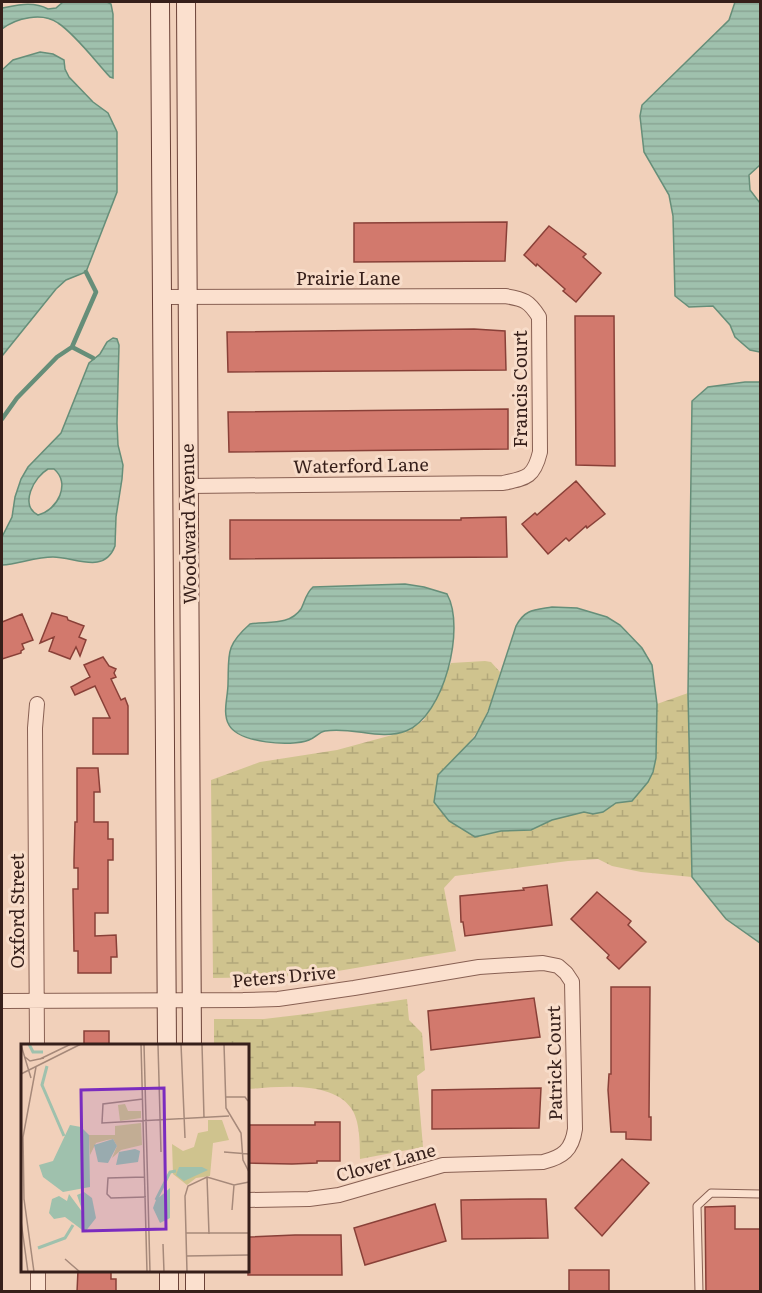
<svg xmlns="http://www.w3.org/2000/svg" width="762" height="1293" viewBox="0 0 762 1293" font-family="Literata,serif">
<defs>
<pattern id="wetland-marsh" width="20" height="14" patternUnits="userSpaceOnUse" patternTransform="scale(1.5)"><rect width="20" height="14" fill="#cfc38e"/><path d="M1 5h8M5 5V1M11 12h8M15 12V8" fill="none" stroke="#b2a77a"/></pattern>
<pattern id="water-rules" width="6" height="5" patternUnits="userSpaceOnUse" patternTransform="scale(1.5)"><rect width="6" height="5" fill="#9fc1ad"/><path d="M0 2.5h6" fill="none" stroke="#8aa594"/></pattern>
</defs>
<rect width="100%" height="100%" fill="#f1d0ba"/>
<path fill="url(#wetland-marsh)" d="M485 661 491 662 500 672C486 724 477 739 438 775L475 837 501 831 531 830 552 820 584 812 593 814 603 812 616 803 653 772 656 758 657 704 688 693 692 877 641 872 612 866 598 859 568 861 455 876 444 888 456 951 332 972 280 977 213 978 211 780 260 762 337 750 407 731 424 720 451 663Z
M407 999 409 1020 422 1033 425 1070 417 1076 423 1147 360 1159C360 1144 360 1120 351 1108 331 1080 277 1087 248 1089V1046L214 1045V1019H264L306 1014Z"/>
<path fill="url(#water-rules)" stroke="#668e79" stroke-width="1.5" fill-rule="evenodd" d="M63 2H107L111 4 113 14V78L110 77C96 62 75 34 58 23 42 12 16 18 2 29V8C18 5 33 1 48 9L56 8Z
M735 2H760V165L749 175 750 190 760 203V352L750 350 735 337 730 325 713 306 689 307 675 296 673 216 669 195 644 152 640 116 642 105 729 20Z
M40 52 53 54 64 60 65 69 69 77 93 102 108 113 117 132V192L86 272 66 280 56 289 2 356V70L13 60Z
M113 338 117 339 119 345 117 423 118 445 123 465 122 479 116 517 115 546C104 575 75 557 53 557 36 557 18 564 2 565V537L12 517 15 497 21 479 28 467 61 433 89 363 100 354 107 342ZM48 469H54C71 483 58 510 38 515 19 505 34 477 48 469Z
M745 382H760V943L726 919 692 877 688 693 692 401 708 387Z
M405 584 424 587 447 594C466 628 444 716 406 731 380 741 352 726 325 731 319 732 315 738 309 740 291 747 239 743 229 725 222 713 228 697 228 684 229 654 225 646 250 624 268 621 289 626 301 609 305 601 306 593 313 587Z
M552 607 577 608 607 617 620 625 642 648 652 665 657 704 656 758 653 772 648 782 632 801 616 803 603 812 593 814 584 812 552 820 531 830 501 831 475 837 449 821 434 802 438 775 475 737 488 712 516 626C525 609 534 610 552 607Z"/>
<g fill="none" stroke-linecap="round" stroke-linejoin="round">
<path stroke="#668e79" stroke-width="4.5" d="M72 347 93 358
M2 419 17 398 57 357 72 347 96 292 86 272"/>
</g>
<path fill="#d2796d" stroke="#894038" stroke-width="1.5" d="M507 222 505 261 354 262V223Z
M549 226 586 254 583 257 601 273 576 302 563 291 565 289 537 264 536 266 524 255Z
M575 316H614L615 466 576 465Z
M474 329 505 331 506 370 228 372 227 332Z
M508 409V449L229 452 228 412Z
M576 481 605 514 587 528 586 526 569 541 566 538 548 554 522 524 535 513 537 515Z
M506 517 507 557 230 559V520H461V518Z
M52 613 67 617 68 620 84 626 79 637 86 640 80 656 76 647 70 659 49 651 54 637 40 643Z
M22 614 33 640 22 644 24 649 21 651V653L2 659V622Z
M103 657 109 666 116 669 114 673 116 677 111 679 121 700 125 698 128 706V754H93V718H110L95 686 75 695 71 687 90 677 84 665Z
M77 768H98L100 792H94V822H108V839H113V860H108V913H95V936L116 935 117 957H111V973H78V951H74L73 889H78V868H74V860L75 822H77Z
M547 885 552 925 465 936 463 922H461L460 896 524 890 523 888Z
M597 892 631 921 628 925 646 942 619 969 607 958 609 955 571 919Z
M611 987H650L649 1117H651V1140L626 1139V1132H611L608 1090 609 1074H611Z
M534 998 540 1037 431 1050 428 1011Z
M84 1031H109V1046H84Z
M541 1088 539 1128 432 1129V1090Z
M315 1122H340V1161H317V1163L292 1164 248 1163V1125H315Z
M622 1159 649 1183 602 1236 575 1208Z
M531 1199H546L548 1238 462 1239 461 1200Z
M435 1204 446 1241 365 1265 354 1228Z
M735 1206V1229H760V1292H706L705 1207Z
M295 1235H341L342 1275H248V1237Z
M78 1270H111V1279H116V1292H77Z
M569 1270H609V1292H569Z"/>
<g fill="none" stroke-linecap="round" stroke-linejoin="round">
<g stroke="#886053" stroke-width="9">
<path id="lane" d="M699 1292 697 1206 711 1193 760 1194"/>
</g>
<g stroke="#886053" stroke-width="16">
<path id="street" d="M162 297 505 296C524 299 529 301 539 317L540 452C534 477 527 478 503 483L189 486
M2 1001 243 1000 278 999 354 988 479 967 543 963 558 966 566 973 572 982 575 1129C572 1150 563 1157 543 1162L443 1165 339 1195 309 1199 248 1200
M37 1046 35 728 37 704
M38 1270V1292"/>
</g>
<g stroke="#6a4137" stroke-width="20">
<path id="secondary" d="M160 2 167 1046
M186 2 192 1046
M169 1270V1292
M195 1270V1292"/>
</g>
<use href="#lane" stroke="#fbe0ce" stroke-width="7"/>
<use href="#street" stroke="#fbe0ce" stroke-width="14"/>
<use href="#secondary" stroke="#fbe0ce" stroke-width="18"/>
</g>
<g text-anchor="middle" stroke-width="6" stroke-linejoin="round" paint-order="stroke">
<g font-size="18" fill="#361f1a" stroke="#f8ddca">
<text x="348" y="285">Prairie Lane</text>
<text transform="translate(521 389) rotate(-90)" y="6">Francis Court</text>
<text transform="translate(361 466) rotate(-1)" y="6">Waterford Lane</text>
<text transform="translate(189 524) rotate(-91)" y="6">Woodward Avenue</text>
<text transform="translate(18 911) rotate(-90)" y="6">Oxford Street</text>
<text transform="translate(284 977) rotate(-5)" y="6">Peters Drive</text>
<text transform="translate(555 1063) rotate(-91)" y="6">Patrick Court</text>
<text transform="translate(386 1163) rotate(-15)" y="6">Clover Lane</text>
</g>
</g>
<g transform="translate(21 1044)">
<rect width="228" height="228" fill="#f1d0ba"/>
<path d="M104 60 107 67H120V74L99 77 97 61ZM120 79 121 101 100 106 91 114 96 102 92 95 86 96 75 99 69 111 68 91H94V82Z" fill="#cfc38e"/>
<path d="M187 76H201L208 96 192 99 189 132 175 134 166 141 152 130 151 100 162 107 173 103 177 89 187 87Z" fill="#cfc38e"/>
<path d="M49 81 60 83 68 91 69 143 42 148 22 133 18 121 32 117ZM92 95 96 102 87 119 77 118 73 101ZM114 105 119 107 117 118 95 121 98 108ZM158 123H181L187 126 163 137 155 131ZM149 144V174L139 179 132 164 135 156ZM63 148 71 154 75 174 64 188 44 173 33 175 28 169 31 155 38 152 46 157 48 150 62 169 56 151Z" fill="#9fc1ad"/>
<path fill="none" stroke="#9fc1ad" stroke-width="3" d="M8 0 12 8H22M26 22 21 41 43 92M135 156 149 128 155 127M17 204 44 194 52 181"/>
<path fill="none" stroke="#a6897a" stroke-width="1.5" d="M120 0 126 228M123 0 129 228M160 0 164 94M181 0 183 74M203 0 205 64 220 89 222 116 228 128M0 1 10 34M137 1 140 108M4 13 9 17 23 14M19 15 50 0M0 30 60 0M205 53H224L227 57M122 55 82 60 81 79 208 72M203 108 228 110M124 133 87 134 86 150 90 154 125 153M186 133 188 190M3 155 13 228M3 156 2 93 15 23M211 166 213 141M0 177 7 228M165 189H228M142 200 143 228M165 212 228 211M44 215 59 228M166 228 164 152 167 142 186 133 213 141 228 138"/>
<path fill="#7b2cbf" fill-opacity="0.15" stroke="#7b2cbf" stroke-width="3" d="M143 44 145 185 62 187 60 46Z"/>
<rect width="228" height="228" fill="none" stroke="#361f1a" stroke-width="3"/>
</g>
<rect width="762" height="1293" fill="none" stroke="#361f1a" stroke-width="6"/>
</svg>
